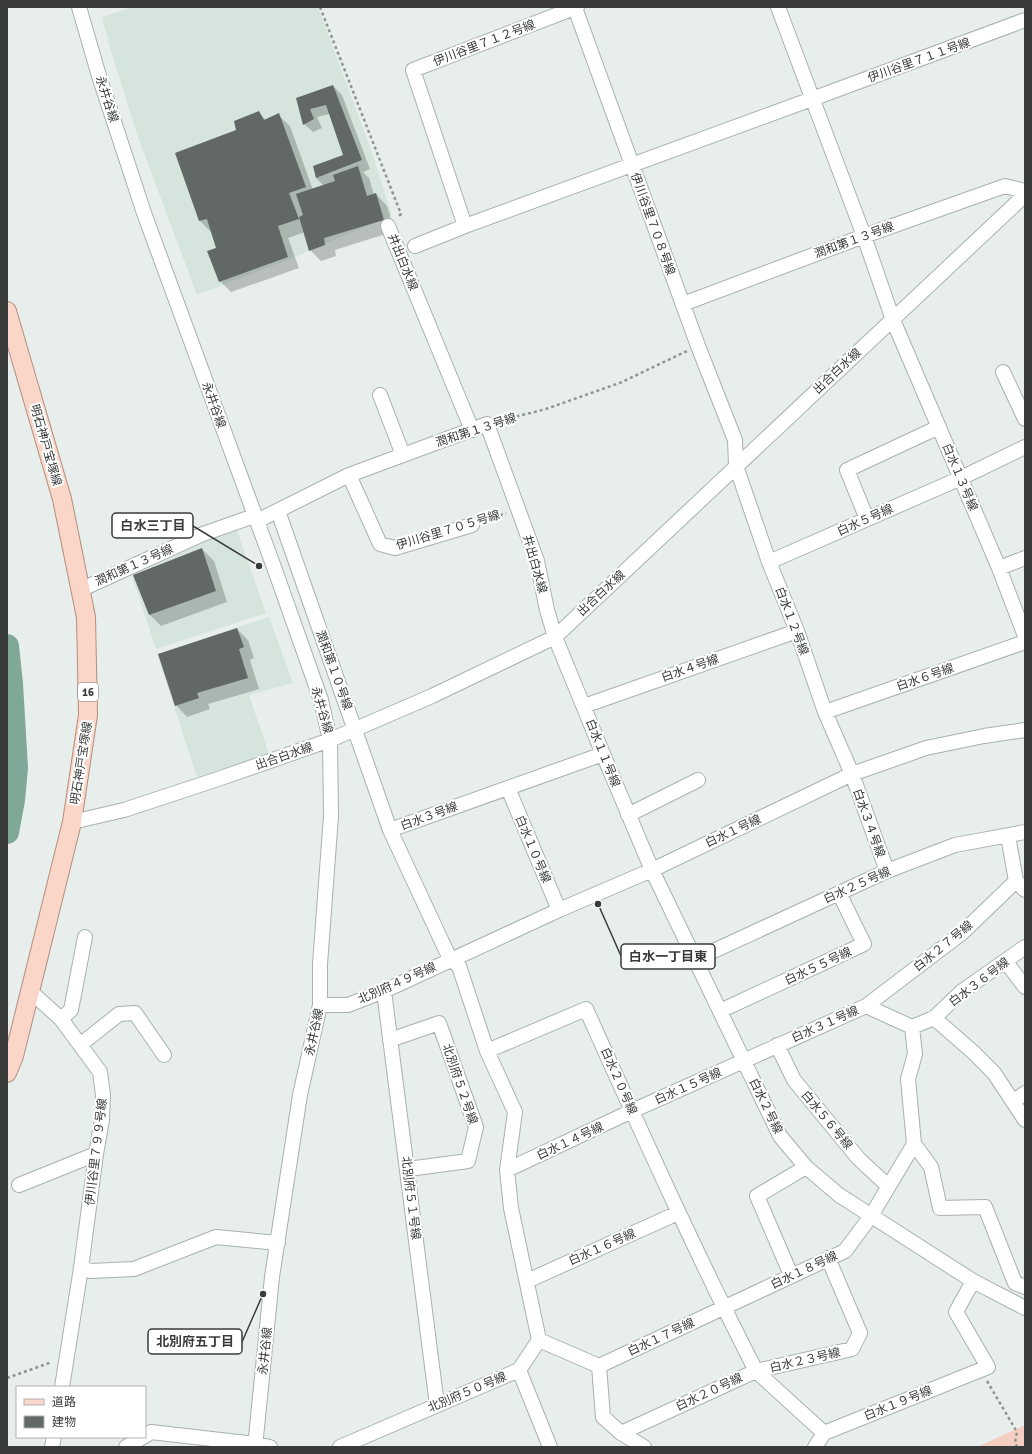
<svg xmlns="http://www.w3.org/2000/svg" width="1032" height="1454" viewBox="0 0 1032 1454" font-family="Signika,'Noto Sans JP',sans-serif">
<rect width="100%" height="100%" fill="#e7eeeb"/>
<path fill="#d5e5de" d="M133 7H318L370 147 392 215 297 256 197 295 138 137 110 48 102 17Z
M236 528 266 613 156 649 132 576Z
M269 617 293 683 249 695 269 754 197 777 157 654Z"/>
<path fill="#f4cec0" d="M1025 1425V1447H977Z"/>
<path fill="#0003" d="M333 86 342 95 370 169 363 172 369 178 374 195 376 194 387 206 395 231 335 250 336 256 321 261 310 250 305 232 288 238 299 268 231 292 220 281 218 249 211 232 200 221 237 130 259 113 266 120 278 115 290 126 313 190 324 186 316 178 314 167 344 156 330 114 317 117 322 128 313 132 304 124 297 98Z
M202 549 214 561 227 602 161 626 150 615 134 576Z
M237 629 248 640 254 658 250 660 259 689 208 704 210 709 187 717 176 705Z"/>
<g fill="none" stroke-linecap="round" stroke-linejoin="round">
<path stroke="#80a899" stroke-width="24" d="M7 646 11 684 16 768 13 800 7 832"/>
</g>
<path fill="#616865" d="M333 85 362 160 316 178 313 166 343 155 326 105 310 109 314 119 303 125 296 98Z
M259 111 264 120 279 113 306 187 289 193 299 219 278 226 288 257 219 282 207 251 216 248 207 219 199 221 175 153 236 130 234 121Z
M358 166 367 196 376 193 384 220 324 238 325 245 309 251 299 217 303 215 296 194 335 181 333 175Z
M202 548 216 591 149 615 133 575Z
M237 628 244 647 239 649 248 678 197 693 199 698 175 706 158 654Z"/>
<g fill="none" stroke-linecap="round" stroke-linejoin="round">
<g stroke="#a9b1ae" stroke-width="16">
<path id="minor" d="M79 7 99 76 144 213 275 570 321 700 330 740 331 816 320 964V1005L300 1095 272 1277 255 1447
M778 7 864 236 893 320 999 568 1025 636
M575 8 698 346 735 440 736 466 769 562 797 631 825 712 852 774 887 871
M388 226 472 430
M465 226 413 70 577 7
M415 246 465 226 812 99 1025 20
M683 304 864 236 1005 186 1025 191
M1003 372 1025 419
M380 395 403 455
M349 475 380 544 395 548 472 525
M278 511 390 830
M867 519 847 470 939 427
M257 521 349 475 487 424 537 561 547 610 555 637 603 754 652 870 780 1136 806 1167 839 1195 973 1281 1025 1308
M769 562 961 478 1025 447
M999 568 1025 558
M80 590 203 534 254 516
M584 706 797 631
M825 712 1025 642
M603 754 390 830 450 959 459 966 487 1051 515 1112 507 1170 511 1208 539 1340 599 1366 603 1417 621 1433 644 1447
M508 788 559 910
M628 815 698 780
M72 822 124 810 218 779 330 740 432 696 555 637 1025 195
M1008 836 1016 881 1025 890
M696 959 887 871 955 845 1025 832
M1006 962 1025 987
M30 991 61 1019 100 1072 103 1095 102 1120 96 1154 81 1268 62 1387
M384 991 437 1405
M320 1005H348L384 991 559 910 652 870 852 774 926 748 984 736 1025 730
M866 1006 962 933 1016 881
M720 1011 864 944 839 893
M934 1018 961 992 1025 947
M61 1019 71 1010 85 937
M390 1040 439 1023 476 1127 468 1161 408 1169
M80 1045 119 1014 135 1013 164 1055
M777 1045 794 1080 858 1158 888 1186
M487 1051 586 1009C641 1131 695 1252 756 1371L621 1433
M1013 1102 1025 1093
M914 1144 931 1167 940 1208 985 1207 1015 1283 1025 1287
M507 1170 632 1111 866 1006 912 1027 934 1018 973 1052 994 1073 1025 1120
M19 1185 96 1154
M81 1268 91 1271 134 1269 216 1237 278 1243
M791 1275 757 1196 806 1167
M527 1281 678 1213
M599 1366 845 1251 871 1216 914 1144 908 1079 915 1054 912 1027
M519 1370 539 1340
M756 1371 852 1349 860 1333 828 1258
M756 1371 824 1433
M145 1436 151 1432 256 1444 270 1447
M52 1447 54 1437
M126 1447 143 1437
M340 1447 519 1370 550 1447
M815 1447 824 1433 988 1367 956 1312 973 1281"/>
</g>
<g stroke="#b48e7f" stroke-width="20">
<path id="major" d="M7 311 62 499 86 617 88 715 72 822 14 1056 7 1073"/>
</g>
<path stroke="#8f9492" stroke-width="2.5" stroke-dasharray="3 3" stroke-linecap="butt" d="M320 7 401 214 397 218
M499 421 546 409 622 382 687 351
M483 521 506 513
M7 1378 52 1362
M987 1381 1017 1432 1015 1442 1017 1447"/>
<use href="#minor" stroke="#fff" stroke-width="14"/>
<use href="#major" stroke="#fad6c8" stroke-width="18"/>
</g>
<g text-anchor="middle" stroke-width="4" stroke-linejoin="round" paint-order="stroke">
<rect fill="#fff" stroke="#747675" stroke-width="1" x="78" y="683" width="20" height="18" rx="3"/>
<g font-size="11" font-weight="bold" fill="#383b3a">
<text x="88" y="696">16</text>
</g>
<g font-size="12" fill="#383b3a" stroke="#fff">
<text transform="translate(484 43) rotate(-21)" y="4">伊川谷里７１２号線</text>
<text transform="translate(919 60) rotate(-20)" y="4">伊川谷里７１１号線</text>
<text transform="translate(107 99) rotate(72)" y="4">永井谷線</text>
<text transform="translate(653 224) rotate(70)" y="4">伊川谷里７０８号線</text>
<text transform="translate(854 240) rotate(-20)" y="4">潤和第１３号線</text>
<text transform="translate(403 262) rotate(68)" y="4">井出白水線</text>
<text transform="translate(837 371) rotate(-43)" y="4">出合白水線</text>
<text transform="translate(214 405) rotate(70)" y="4">永井谷線</text>
<text transform="translate(476 430) rotate(-18)" y="4">潤和第１３号線</text>
<text transform="translate(46 445) rotate(74)" y="4">明石神戸宝塚線</text>
<text transform="translate(960 477) rotate(67)" y="4">白水１３号線</text>
<text transform="translate(865 520) rotate(-24)" y="4">白水５号線</text>
<text transform="translate(448 530) rotate(-17)" y="4">伊川谷里７０５号線</text>
<text transform="translate(535 564) rotate(74)" y="4">井出白水線</text>
<text transform="translate(134 565) rotate(-24)" y="4">潤和第１３号線</text>
<text transform="translate(601 593) rotate(-43)" y="4">出合白水線</text>
<text transform="translate(792 621) rotate(69)" y="4">白水１２号線</text>
<text transform="translate(690 668) rotate(-19)" y="4">白水４号線</text>
<text transform="translate(334 670) rotate(70)" y="4">潤和第１０号線</text>
<text transform="translate(925 677) rotate(-19)" y="4">白水６号線</text>
<text transform="translate(322 710) rotate(74)" y="4">永井谷線</text>
<text transform="translate(603 753) rotate(68)" y="4">白水１１号線</text>
<text transform="translate(284 756) rotate(-19)" y="4">出合白水線</text>
<text transform="translate(81 763) rotate(-81)" y="4">明石神戸宝塚線</text>
<text transform="translate(429 816) rotate(-20)" y="4">白水３号線</text>
<text transform="translate(869 823) rotate(70)" y="4">白水３４号線</text>
<text transform="translate(733 831) rotate(-25)" y="4">白水１号線</text>
<text transform="translate(533 849) rotate(67)" y="4">白水１０号線</text>
<text transform="translate(857 885) rotate(-24)" y="4">白水２５号線</text>
<text transform="translate(943 946) rotate(-39)" y="4">白水２７号線</text>
<text transform="translate(818 966) rotate(-25)" y="4">白水５５号線</text>
<text transform="translate(979 982) rotate(-37)" y="4">白水３６号線</text>
<text transform="translate(397 983) rotate(-24)" y="4">北別府４９号線</text>
<text transform="translate(825 1024) rotate(-24)" y="4">白水３１号線</text>
<text transform="translate(314 1032) rotate(-78)" y="4">永井谷線</text>
<text transform="translate(619 1081) rotate(66)" y="4">白水２０号線</text>
<text transform="translate(460 1084) rotate(71)" y="4">北別府５２号線</text>
<text transform="translate(688 1086) rotate(-24)" y="4">白水１５号線</text>
<text transform="translate(766 1106) rotate(64)" y="4">白水２号線</text>
<text transform="translate(827 1120) rotate(50)" y="4">白水５６号線</text>
<text transform="translate(570 1141) rotate(-25)" y="4">白水１４号線</text>
<text transform="translate(96 1152) rotate(-83)" y="4">伊川谷里７９９号線</text>
<text transform="translate(411 1198) rotate(83)" y="4">北別府５１号線</text>
<text transform="translate(602 1247) rotate(-24)" y="4">白水１６号線</text>
<text transform="translate(804 1270) rotate(-25)" y="4">白水１８号線</text>
<text transform="translate(661 1337) rotate(-25)" y="4">白水１７号線</text>
<text transform="translate(265 1351) rotate(-84)" y="4">永井谷線</text>
<text transform="translate(805 1360) rotate(-13)" y="4">白水２３号線</text>
<text transform="translate(467 1392) rotate(-23)" y="4">北別府５０号線</text>
<text transform="translate(709 1392) rotate(-25)" y="4">白水２０号線</text>
<text transform="translate(898 1403) rotate(-22)" y="4">白水１９号線</text>
</g>
</g>
<path fill="none" stroke="#383b3a" stroke-width="1.5" d="M259 566L193 526M598 904L621 956M263 1294L242 1342"/>
<g fill="#383b3a" stroke="#fff" stroke-width="1.5">
<circle cx="259" cy="566" r="4"/>
<circle cx="598" cy="904" r="4"/>
<circle cx="263" cy="1294" r="4"/>
</g>
<g fill="#fff" stroke="#383b3a" stroke-width="1.5">
<rect x="112" y="513" width="81" height="25" rx="4"/>
<rect x="621" y="944" width="94" height="25" rx="4"/>
<rect x="148" y="1329" width="94" height="25" rx="4"/>
</g>
<g font-size="13" text-anchor="middle" font-weight="bold" fill="#383b3a">
<text x="153" y="530">白水三丁目</text>
<text x="668" y="961">白水一丁目東</text>
<text x="195" y="1346">北別府五丁目</text>
</g>
<rect width="1032" height="1454" fill="none" stroke="#383b3a" stroke-width="16"/>
<rect x="16" y="1386" width="130" height="52" fill="#ffffff" stroke="#afb1b0"/>
<rect x="24" y="1399" width="20" height="6" fill="#fad6c8" stroke="#afb1b0"/>
<text x="52" y="1406" font-size="12" fill="#383b3a">道路</text>
<rect x="24" y="1416" width="20" height="12" fill="#616865" stroke="#afb1b0"/>
<text x="52" y="1426" font-size="12" fill="#383b3a">建物</text>
</svg>
